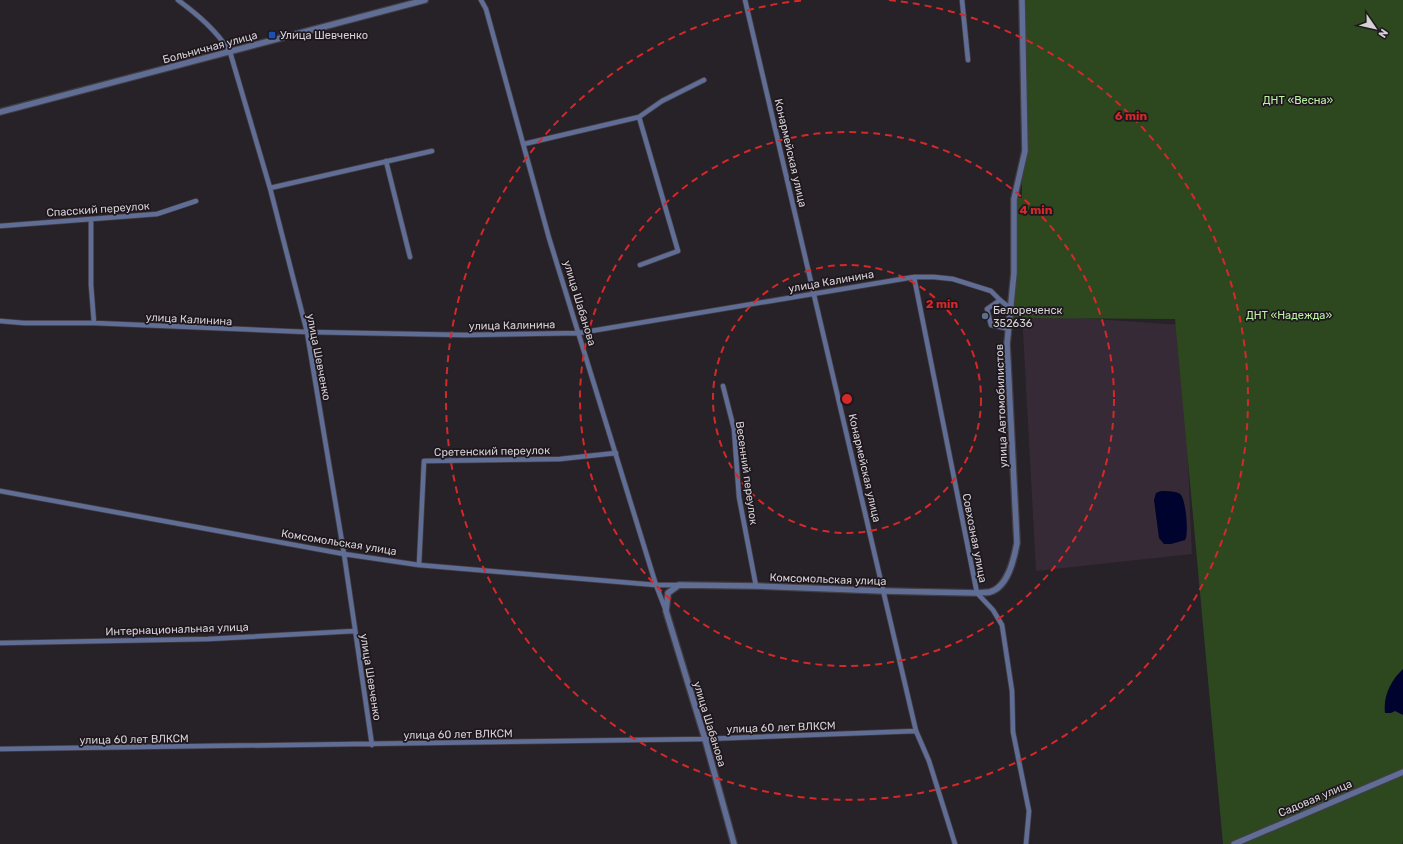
<svg xmlns="http://www.w3.org/2000/svg" width="1403" height="844" viewBox="0 0 1403 844" font-family="Rubik,sans-serif">
<rect width="100%" height="100%" fill="#272128"/>
<path fill="#352a35" d="M1022 314 1182 325 1192 554 1036 571Z"/>
<path fill="#2d481f" d="M1022 0H1403V771L1232 844H1223L1175 319 1013 318 1017 198H1022Z
M1403 773V841L1402 844H1240Z"/>
<path fill="#00032d" d="M1161 491C1166 491 1176 491 1180 494 1186 498 1189 535 1185 540L1171 544H1164L1159 538 1154 500 1156 493Z
M1403 669V715L1395 711 1391 713H1385C1383 696 1391 680 1403 669Z"/>
<g fill="none" stroke-linecap="round" stroke-linejoin="round">
<g stroke="#433d44" stroke-width="6">
<path id="minor" d="M178 0C198 15 216 30 230 52L270 188 307 332 344 554 372 745
M481 0 486 9 549 238 656 585 666 611
M745 0 916 731 929 761 955 844
M962 0 968 60
M639 117 678 251 640 265
M524 144 639 117 662 101 704 80
M386 161 410 257
M270 188 432 151
M91 219V285L94 323
M0 226 157 214 196 201
M914 277 977 593 993 610 1002 625 1012 691 1013 732 1029 811 1026 844
M1000 300 987 309 991 325 1009 329
M0 321 24 323H94L307 332 465 335 579 333 914 277H934L953 279 991 291 1000 300 1011 309
M723 386 734 429 739 497 756 586
M0 491 344 554 419 565 656 585H679
M419 565 424 461 560 459 616 453
M0 643 208 639 355 631
M0 749 705 739 916 731"/>
</g>
<g stroke="#433d44" stroke-width="8">
<path id="tertiary" d="M0 112 425 0
M734 844 705 739 666 611 668 593 679 585 756 586 884 591 977 593C981 592 986 593 990 592 1008 587 1014 559 1017 543L1007 344 1014 273V199L1025 151 1022 0
M1234 844 1403 772"/>
</g>
<use href="#minor" stroke="#606e96" stroke-width="4.5"/>
<use href="#tertiary" stroke="#606e96" stroke-width="5.5"/>
</g>
<g fill="none" stroke="#d62828" stroke-width="2" stroke-dasharray="7 5">
<circle cx="847" cy="399" r="134"/>
<circle cx="847" cy="399" r="267"/>
<path d="M889 0A401 401 0 1 1 805 0"/>
</g>
<rect fill="#1a4fb4" stroke="#1e181e" stroke-width="1.5" x="268" y="31" width="8" height="8" rx="2"/>
<circle fill="#5c6f8a" stroke="#1e181e" stroke-width="1.5" cx="985" cy="316" r="4"/>
<g text-anchor="middle" stroke-width="3.5" stroke-linejoin="round" paint-order="stroke">
<g font-size="11" fill="#d4d0d4" stroke="#1e181e" text-anchor="start">
<text x="280" y="39">Улица Шевченко</text>
<text x="993" y="314">Белореченск<tspan x="993" dy="13">352636</tspan></text>
</g>
<g font-size="11" fill="#d4d0d4" stroke="#1e181e">
<text transform="translate(210 47) rotate(-15)" y="4">Больничная улица</text>
<text transform="translate(791 153) rotate(77)" y="4">Конармейская улица</text>
<text transform="translate(98 209) rotate(-4)" y="4">Спасский переулок</text>
<text transform="translate(831 281) rotate(-10)" y="4">улица Калинина</text>
<text transform="translate(580 303) rotate(73)" y="4">улица Шабанова</text>
<text transform="translate(189 319) rotate(3)" y="4">улица Калинина</text>
<text transform="translate(512 325) rotate(-1)" y="4">улица Калинина</text>
<text transform="translate(319 357) rotate(79)" y="4">улица Шевченко</text>
<text transform="translate(1001 406) rotate(-92)" y="4">улица Автомобилистов</text>
<text transform="translate(492 451) rotate(-1)" y="4">Сретенский переулок</text>
<text transform="translate(865 468) rotate(77)" y="4">Конармейская улица</text>
<text transform="translate(747 473) rotate(82)" y="4">Весенний переулок</text>
<text transform="translate(975 538) rotate(79)" y="4">Совхозная улица</text>
<text transform="translate(339 542) rotate(9)" y="4">Комсомольская улица</text>
<text transform="translate(828 579) rotate(2)" y="4">Комсомольская улица</text>
<text transform="translate(177 629) rotate(-2)" y="4">Интернациональная улица</text>
<text transform="translate(371 677) rotate(81)" y="4">улица Шевченко</text>
<text transform="translate(710 724) rotate(73)" y="4">улица Шабанова</text>
<text transform="translate(781 727) rotate(-2)" y="4">улица 60 лет ВЛКСМ</text>
<text transform="translate(458 734) rotate(-1)" y="4">улица 60 лет ВЛКСМ</text>
<text transform="translate(134 739) rotate(-1)" y="4">улица 60 лет ВЛКСМ</text>
<text transform="translate(1315 798) rotate(-23)" y="4">Садовая улица</text>
</g>
<g font-size="11" fill="#bcf1a3" stroke="#1e181e">
<text x="1298" y="104">ДНТ «Весна»</text>
<text x="1289" y="319">ДНТ «Надежда»</text>
</g>
</g>
<circle cx="847" cy="399" r="6" fill="#d62828" stroke="#1e181e" stroke-width="2"/>
<g font-size="12" text-anchor="middle" font-weight="bold" fill="#d62828" stroke="#1e181e" stroke-width="3.5" stroke-linejoin="round" paint-order="stroke">
<text x="1131" y="120">6 min</text>
<text x="1036" y="214">4 min</text>
<text x="942" y="308">2 min</text>
</g>
<g transform="translate(1375 28) rotate(124)" stroke="#1e181e" stroke-width="3" paint-order="stroke">
<path d="M0-3L7 15L0 10L-7 15Z" fill="#d4d0d4"/>
<text y="-6" font-size="11" font-weight="bold" text-anchor="middle" fill="#d4d0d4">N</text>
</g>
</svg>
